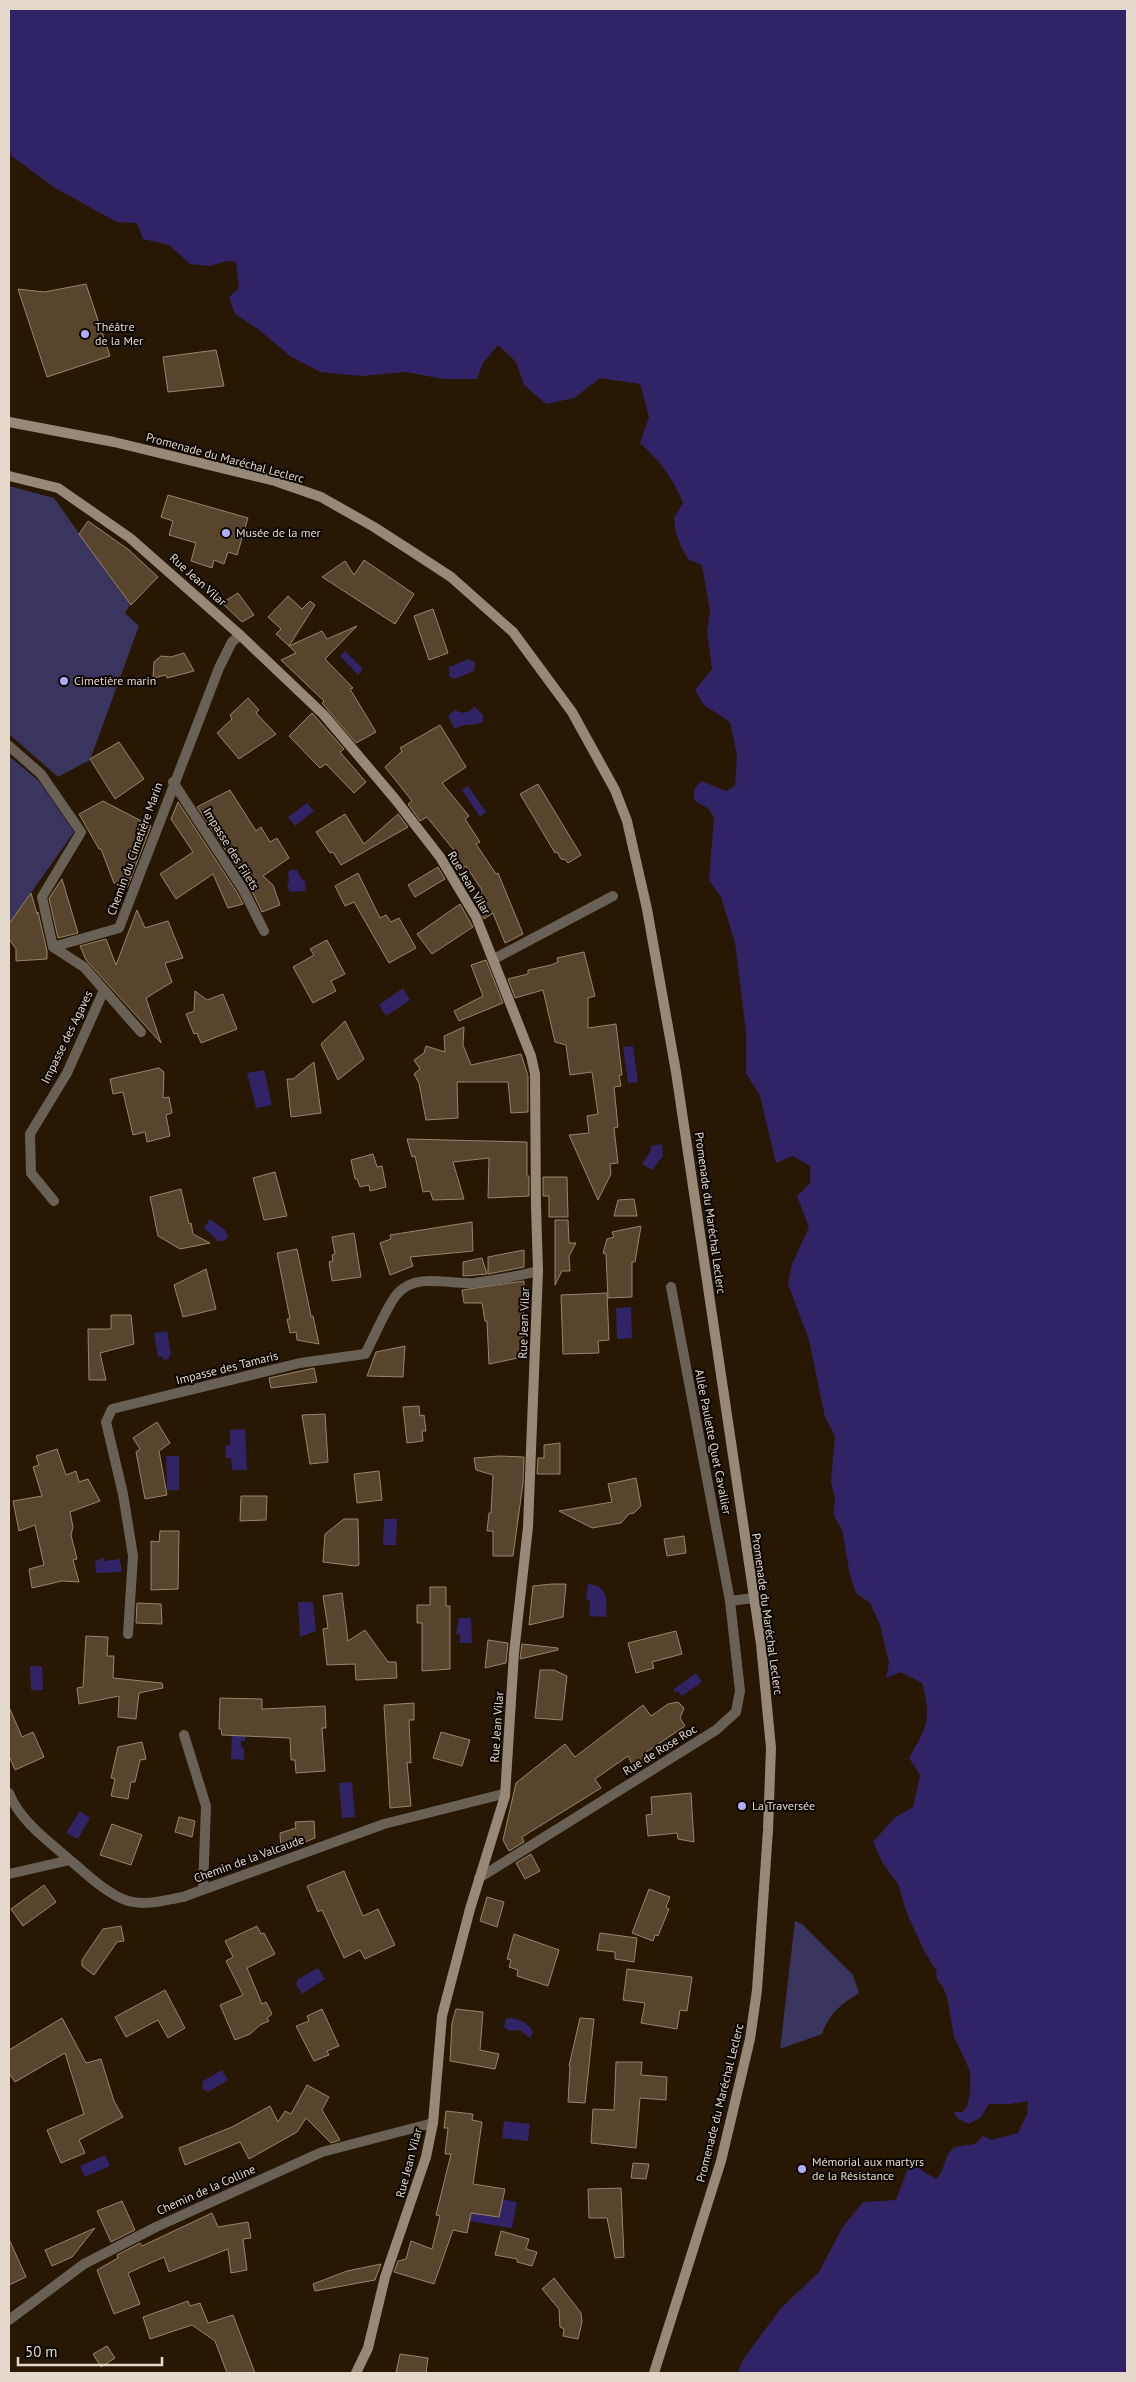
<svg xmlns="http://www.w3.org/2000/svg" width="1136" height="2382" viewBox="0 0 1136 2382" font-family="'PT Sans',sans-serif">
<rect width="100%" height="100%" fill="#281702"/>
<path fill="#39355e" d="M9 486 54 498 130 605 125 613 139 626 90 760 58 777 9 734Z
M9 756 39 781 74 832 9 924Z
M795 1921 802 1924 853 1975 859 1993C840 2005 830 2013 822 2034L780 2049Z"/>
<path fill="#312466" d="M9 9H1127V2373H738L742 2361 781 2308 819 2272 842 2228 863 2202 896 2200 912 2158 918 2162 920 2169 936 2179C946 2170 943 2155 955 2147L975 2144 983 2136 991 2140 1018 2133 1027 2114 1028 2101 1010 2104H989L981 2117 969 2124 957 2118 954 2112H962L967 2107 970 2093V2071L954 2037 947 1997 943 1987 937 1980 936 1970 924 1951 906 1911 898 1884 882 1862 873 1842 894 1818 913 1807 920 1775 909 1758C927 1726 932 1721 922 1683L901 1672 886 1678 889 1663 880 1625 870 1603 856 1593 850 1575 842 1530 833 1514 835 1499 831 1481 835 1436 825 1417 809 1340 788 1284 792 1264 809 1227 797 1196 810 1183V1166L793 1156 776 1163 760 1096 746 1073V1032L735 943 721 897 709 880 714 818 709 809 694 800V790L701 781 726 791 735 786 737 755 730 722 704 705 695 690 712 669 707 632 710 611 702 565 689 560 682 549 676 533 674 518 683 503C673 478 660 461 640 443L649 417 640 384 600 378 574 398 546 404 524 385 516 362 498 345 483 363 477 379H443L406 372 362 376 320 372 290 356 258 329 235 314 229 297 239 288 236 262 226 261 210 266 190 264 169 245 143 239 137 223 117 222 55 188 9 154Z
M345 651 363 669 358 675 340 656Z
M469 659 475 663 474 671 454 679 449 676V667Z
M474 706 483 715V722C473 726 463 723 455 729L448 716 455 710C461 714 470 714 474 706Z
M468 786 486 812 480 817 462 790Z
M307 803 314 811 295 826 288 817Z
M293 869 298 871 301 878 305 881 306 891 290 892 287 886 289 881 288 872Z
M403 988 410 1000 386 1016 379 1005Z
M633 1046 638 1082 628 1083 623 1047Z
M264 1070 272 1105 256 1108 247 1073Z
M662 1144 663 1156 652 1170 642 1164 651 1150V1146Z
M210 1219 226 1231 228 1237 224 1241H218L204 1228Z
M631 1307 632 1338 617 1339 616 1308Z
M167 1331 171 1355 169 1356V1359L163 1360 162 1356 158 1357 154 1333Z
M245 1429 247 1470H232L231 1458H226L225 1446 230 1445V1430Z
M166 1456H179V1490H167Z
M384 1519H397L396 1545H383Z
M103 1557 104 1561 120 1559 122 1572 96 1573 95 1562Z
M588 1584C609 1586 607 1600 606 1617L589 1616 590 1601 586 1600Z
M298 1602H313L316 1631 300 1637Z
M459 1618H471L472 1643H460V1634H456Z
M30 1666H42L43 1690H31Z
M696 1673 702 1682 682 1696 678 1691 675 1692 673 1690Z
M232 1733 246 1734 245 1741H241V1747L244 1748V1760L231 1759Z
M352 1782 355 1817 342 1818 339 1783Z
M80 1811 90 1818 78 1839 66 1833Z
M318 1968 325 1979 302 1994 296 1984 298 1979Z
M511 2018C521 2021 526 2020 533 2032L530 2038 520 2030 510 2031 504 2027 506 2019Z
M222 2070 228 2080 208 2092 202 2089 203 2081Z
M504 2121 530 2124 528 2141 502 2138Z
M105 2155 110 2166 85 2177 80 2166Z
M484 2196 517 2202 512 2228 469 2221 471 2213 499 2217 502 2204Z"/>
<path fill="#59452e" stroke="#9a846a" d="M86 284 110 356 47 377 18 289 44 292Z
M216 350 224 386 168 392 163 357Z
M168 495 248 518 237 555 228 552 224 564 214 560 212 568 191 561 196 543 169 535 173 521 161 517Z
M88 521 129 550 158 577 131 605 79 534Z
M364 560 414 594 395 624 322 577 345 561 354 575Z
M238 593 254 615 242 622 222 603Z
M288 596 302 609 310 601 315 605 289 646 276 634 281 629 268 617Z
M433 609 448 653 429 660 414 616Z
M357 626 325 659 353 688 350 689 376 732 356 743 322 703 324 701 281 660 296 653 289 646 322 631 327 639Z
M184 653 194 671 167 678 166 675 153 678 154 662 161 656 171 657Z
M248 698 259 710 256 713 276 734 239 759 217 733 232 719 230 715Z
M312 713 344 749 340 752 366 782 354 793 326 764 320 768 289 736Z
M440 725 466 767 442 783 469 816 465 819 480 842 476 844 496 874 498 873 523 934 505 943 493 913 484 919 472 897 482 890 466 866 457 872 449 859 457 854 427 817 420 821 408 804 412 801 385 767 402 751 400 748Z
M119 742 144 779 115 799 90 759Z
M538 784 581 855 568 863 566 860 561 859 557 852 555 853 520 794Z
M230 790 256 831 261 827 270 842 277 838 289 858 263 876 273 885 280 905 262 912 250 887 197 807Z
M103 801 151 826 127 888 114 883 101 849H99L79 814Z
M178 802 238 894 243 904 228 908 213 874 176 899 160 874 193 852 171 819Z
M345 814 364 844 398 814 408 827 341 865 333 852 330 853 316 832Z
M438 867 445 879 415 897 408 885Z
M358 873 380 918 386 915 391 922 399 918 416 948 389 963 354 902 345 906 335 886Z
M62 879 78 933 58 938 49 898Z
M31 893 37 914 38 912 47 951V959L16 961V949L9 939V924Z
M460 904 473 927 432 954 417 934Z
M137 910 145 928 168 921 183 958 165 963 172 982 146 998 161 1043 86 960 80 946 106 939 116 965Z
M327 940 345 974 331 981 336 991 313 1003 293 967 314 955 310 949Z
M584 952 595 996 588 998V1028L616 1024 622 1075H619L621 1086 614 1087 618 1127 614 1128 618 1163 610 1164 611 1174 598 1200 569 1135 589 1133 587 1116 598 1114 592 1072 570 1075 566 1045 555 1042 543 990 515 998 508 979 528 974V970L551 965 558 962 557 958Z
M486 960 503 1003 459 1021 454 1011 483 996 471 965Z
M195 991 207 1000 223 994 237 1029 201 1043 197 1033 194 1034 186 1014 194 1011Z
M345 1021 364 1059 338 1080 321 1044Z
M464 1027 463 1045 471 1065 521 1054 528 1076V1112L511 1113 508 1082H457L458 1118 426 1120 419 1083 414 1074 420 1069 414 1060 424 1053 426 1046 445 1052 444 1036Z
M314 1062 321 1113 291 1117 287 1079H293Z
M159 1068 164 1072 163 1098 169 1097 172 1113 166 1115 170 1136 147 1142 145 1132 133 1135 123 1092 113 1094 110 1079Z
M407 1139 527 1142V1176H529V1196L488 1198 489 1158 453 1162 464 1199 433 1200 430 1191 423 1192 415 1156 412 1157Z
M373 1154 377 1167 382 1166 386 1187 370 1191 369 1185 360 1187 357 1179H355L351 1160Z
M275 1172 287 1216 264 1220 253 1178Z
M543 1177H567L568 1217H549V1196H543Z
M181 1189 189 1224 191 1223 193 1234 210 1243 180 1249 158 1236 150 1197Z
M634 1199 637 1216H614L618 1200Z
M555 1220H568L569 1243H576L569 1256 570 1271H562L555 1285Z
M472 1222 473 1251 410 1257 413 1266 390 1275 380 1243 391 1239 390 1235Z
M641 1226 635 1262H632V1297L608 1298 606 1254 603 1253 607 1239 614 1237 612 1232Z
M354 1233 361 1277 332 1281 329 1262 333 1261 332 1255 335 1254 332 1237Z
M297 1249 311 1316H313L319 1344 297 1340 296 1332 290 1333 287 1319H290L277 1253Z
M524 1250V1267L488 1274V1257Z
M482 1258 487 1274 463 1276V1262Z
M206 1269 216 1309 183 1317 174 1285Z
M524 1281 523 1357 489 1364 487 1321H485L482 1303H464L462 1290Z
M607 1293 609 1340 598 1341 599 1353 563 1354 561 1295Z
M111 1315H131L134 1344 100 1353 106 1380H89L88 1329H111Z
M405 1346 403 1377 367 1376 376 1352Z
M314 1368 317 1382 271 1388 269 1378Z
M419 1406 420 1416 424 1415 426 1431H422L423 1441 407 1443 403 1407Z
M325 1414 328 1462 310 1464 302 1415Z
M157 1422 170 1443 159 1451 167 1495 145 1499 136 1452 140 1449 133 1438Z
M560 1443V1474H537L538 1458H544V1445Z
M57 1449 66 1475 76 1471 79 1482 88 1479 100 1501 70 1512 73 1527 71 1535 77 1559 73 1560 79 1582 62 1581 32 1588 29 1569 44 1565 35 1525 19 1531 13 1501 42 1496 33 1467 39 1465 36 1456Z
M499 1456 524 1457 523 1483 513 1556H493V1531H487L489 1513H491L493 1475 476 1470 474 1458Z
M379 1471 382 1500 357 1503 354 1474Z
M636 1478 641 1506 634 1513 629 1514 621 1523 592 1528 559 1511 612 1502 608 1484Z
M241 1496H267L266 1520 240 1521Z
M344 1519H358L359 1565 355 1566 323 1562 325 1534Z
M160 1531H179L178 1589 151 1590V1541L159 1542Z
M684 1536 686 1553 667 1556 664 1539Z
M552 1584H566L563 1617 529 1625 533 1586Z
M430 1587H446V1606H450V1669L422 1671V1623H417V1605H430Z
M342 1593 348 1641 365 1630 388 1662H396L397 1678 356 1680 355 1664 327 1665 323 1629 328 1628 323 1596Z
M137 1603 161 1604 162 1624 136 1623Z
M676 1631 682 1654 652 1662 654 1668 636 1673 628 1643Z
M86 1636 108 1637 107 1656H114L113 1678 162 1683 163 1688 139 1693 136 1719 118 1717 119 1696 79 1704 77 1688 83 1687Z
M488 1640 508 1643 506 1663 485 1668Z
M522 1644 558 1648V1650L520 1659Z
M540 1670H554L567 1676 562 1720 535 1718Z
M220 1698 262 1699V1709L325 1706 326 1728H322L325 1771 296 1773 295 1760H291L290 1738 222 1735 221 1729H219Z
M678 1702 684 1708 680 1718 685 1726 645 1753 648 1759 634 1768 628 1756 595 1779 601 1788 522 1837 524 1842 509 1851 503 1840 516 1783 565 1744 575 1757 643 1705 651 1716 668 1704Z
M414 1703V1720H409L411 1763 407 1762 411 1806 390 1808 384 1705Z
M9 1707 22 1737 33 1732 44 1757 15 1770 9 1756Z
M441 1732 470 1740 462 1766 433 1758Z
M142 1742 146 1759 140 1760 135 1782H131L128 1799 111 1796 115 1779 111 1778 118 1747Z
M691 1793 694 1842 678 1839 677 1833 648 1836 646 1815 652 1814 651 1797Z
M179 1817 195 1821 192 1837 175 1832Z
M314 1821 315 1838 281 1852 280 1833 296 1828 295 1822Z
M112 1824 142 1835 131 1865 100 1855Z
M531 1854 540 1871 525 1879 516 1863Z
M344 1871 363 1916 378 1909 395 1945 365 1959 360 1950 344 1958 322 1910 318 1912 307 1886Z
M44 1885 56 1902 23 1926 11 1909Z
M649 1889 670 1897 666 1907 669 1909 658 1936 655 1935 653 1941 632 1933Z
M487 1897 504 1902 497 1927 480 1921Z
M121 1926 124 1941 117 1942 94 1975 82 1966V1960L103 1929Z
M257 1926 261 1934 264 1933 275 1954 247 1968 262 2004 266 2002 272 2014 267 2018 269 2021 260 2025 250 2034 235 2040 220 2005 243 1995 226 1961 233 1957 225 1941Z
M600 1933 637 1938 634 1962 615 1959V1952L597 1950Z
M514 1934 559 1950 548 1986 517 1976 518 1970 509 1967 511 1960 507 1959Z
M627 1969 692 1977 687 2011 680 2010 677 2029 641 2023 645 2003 623 2000Z
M165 1990 185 2028 168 2038 158 2020 126 2037 115 2017Z
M322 2009 339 2046 327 2051 329 2055 314 2061 296 2026 309 2021 307 2016Z
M456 2009 483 2012 480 2050 499 2054 495 2069 450 2061 452 2023Z
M62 2018 86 2063 101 2059 114 2101 123 2117 79 2140 85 2153 61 2163 47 2130 84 2114 65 2053 15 2082 9 2073V2050Z
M580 2018 594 2019 585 2103 568 2102 570 2066H569Z
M616 2062H642L641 2075 667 2077 666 2100 640 2098 636 2148 591 2143 593 2109 614 2110Z
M307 2085 329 2097 322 2110 340 2140 331 2143 306 2118 297 2132 249 2159 240 2142 185 2165 179 2148 232 2127 270 2106 278 2122 285 2111 291 2114Z
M446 2111 473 2114 472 2120 482 2122 473 2184 505 2189 499 2217 471 2213 467 2233 453 2230 434 2284 394 2272 398 2261 406 2259 411 2241 432 2249 440 2216 436 2215 451 2154H445L448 2128H444Z
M633 2163 649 2164 646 2179 631 2178Z
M621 2188 624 2257 615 2258 607 2218H589L588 2189Z
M122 2201 135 2230 111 2242 97 2211Z
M212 2213 218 2227 248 2222 251 2238 243 2239 247 2270 231 2273 228 2249 169 2272 164 2257 128 2273 140 2304 114 2314 97 2270 118 2258 117 2255 140 2243 142 2246Z
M95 2228 72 2257 52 2266 45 2250Z
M501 2231 529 2239 526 2249 537 2252 532 2266 517 2262V2259L495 2255Z
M9 2239 26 2277 9 2285Z
M381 2264 375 2280 315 2291 313 2284 347 2271Z
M554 2278 581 2313 582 2322 578 2339 563 2336 564 2329 560 2327 559 2309 542 2289Z
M188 2301 190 2306 200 2303 208 2323 233 2315 255 2373H227L215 2341 192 2325 150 2339 143 2317Z
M107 2346 115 2358 101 2367 93 2354Z
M400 2354 428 2358 426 2373H396Z"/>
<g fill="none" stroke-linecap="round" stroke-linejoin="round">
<path stroke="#6a6156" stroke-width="10" d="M9 746 41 774 81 832 42 897 53 947 119 928 219 668 232 642 240 635
M173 782 244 891 264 931
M53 947 84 967 141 1032
M494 959 613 896
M54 1201 31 1173 30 1134 67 1073 104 990
M730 1601 754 1598
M128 1634 133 1556 123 1494 106 1422 112 1409 300 1363 365 1354C373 1340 388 1303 398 1293 418 1272 449 1285 474 1283 496 1280 518 1276 538 1271
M184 1735 206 1806 203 1888
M9 1793C20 1821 47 1840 70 1860
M9 1874 70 1860C85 1873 108 1895 128 1901 146 1906 165 1900 183 1897L384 1824 499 1795 505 1796
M479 1878 716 1730 736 1712 740 1691 730 1601 671 1287
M9 2320 84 2264 156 2227 322 2152 433 2123"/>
<path stroke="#988877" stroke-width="10" d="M9 422 114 442 275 481 321 497 374 527 419 556 451 577 513 632 572 712 615 790 627 821 647 909 676 1072 761 1644 771 1748 768 1830 757 1990 750 2039 721 2161 654 2373
M9 476 58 488 130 538 240 635 324 715 395 799 440 857 476 917 531 1056 535 1074 536 1206 538 1271 528 1527 514 1653 505 1796 470 1909 442 2016 433 2123 426 2157 385 2277 368 2348 356 2373"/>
</g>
<g fill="#b2adf9" stroke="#0b0501" stroke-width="2">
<circle cx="85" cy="334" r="5"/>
<circle cx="226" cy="533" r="5"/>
<circle cx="64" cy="681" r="5"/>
<circle cx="742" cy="1806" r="5"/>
<circle cx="802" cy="2169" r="5"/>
</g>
<g text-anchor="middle" stroke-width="4" stroke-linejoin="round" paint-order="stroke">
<g font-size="12" fill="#e5d9cb" stroke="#0b0501" text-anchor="start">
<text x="95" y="331">Théâtre<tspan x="95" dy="14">de la Mer</tspan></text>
<text x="236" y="537">Musée de la mer</text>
<text x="74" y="685">Cimetière marin</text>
<text x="752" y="1810">La Traversée</text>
<text x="812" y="2166">Mémorial aux martyrs<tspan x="812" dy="14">de la Résistance</tspan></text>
</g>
<g font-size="12" fill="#e5d9cb" stroke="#0b0501">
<text transform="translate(225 458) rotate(15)" y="4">Promenade du Maréchal Leclerc</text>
<text transform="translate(198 580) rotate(42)" y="4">Rue Jean Vilar</text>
<text transform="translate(135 849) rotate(-70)" y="4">Chemin du Cimetière Marin</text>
<text transform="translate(231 849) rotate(58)" y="4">Impasse des Filets</text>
<text transform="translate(469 883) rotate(59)" y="4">Rue Jean Vilar</text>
<text transform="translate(67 1037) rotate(-64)" y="4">Impasse des Agaves</text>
<text transform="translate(710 1213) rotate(82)" y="4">Promenade du Maréchal Leclerc</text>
<text transform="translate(524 1323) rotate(-88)" y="4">Rue Jean Vilar</text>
<text transform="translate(227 1368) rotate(-14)" y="4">Impasse des Tamaris</text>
<text transform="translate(713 1442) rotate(79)" y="4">Allée Paulette Quet Cavallier</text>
<text transform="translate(767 1614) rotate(82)" y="4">Promenade du Maréchal Leclerc</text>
<text transform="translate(497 1727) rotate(-86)" y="4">Rue Jean Vilar</text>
<text transform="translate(660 1750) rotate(-32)" y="4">Rue de Rose Roc</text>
<text transform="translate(249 1859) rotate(-20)" y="4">Chemin de la Valcaude</text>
<text transform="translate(720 2103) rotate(-76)" y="4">Promenade du Maréchal Leclerc</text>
<text transform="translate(409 2163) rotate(-75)" y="4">Rue Jean Vilar</text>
<text transform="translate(206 2190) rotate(-24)" y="4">Chemin de la Colline</text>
</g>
</g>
<rect width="1136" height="2382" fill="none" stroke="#e5d9cb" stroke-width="20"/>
<path d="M18 2357v8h144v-8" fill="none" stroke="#e5d9cb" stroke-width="2.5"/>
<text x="25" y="2357" font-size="15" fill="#e5d9cb" stroke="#0b0501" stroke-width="4" paint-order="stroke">50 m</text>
</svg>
